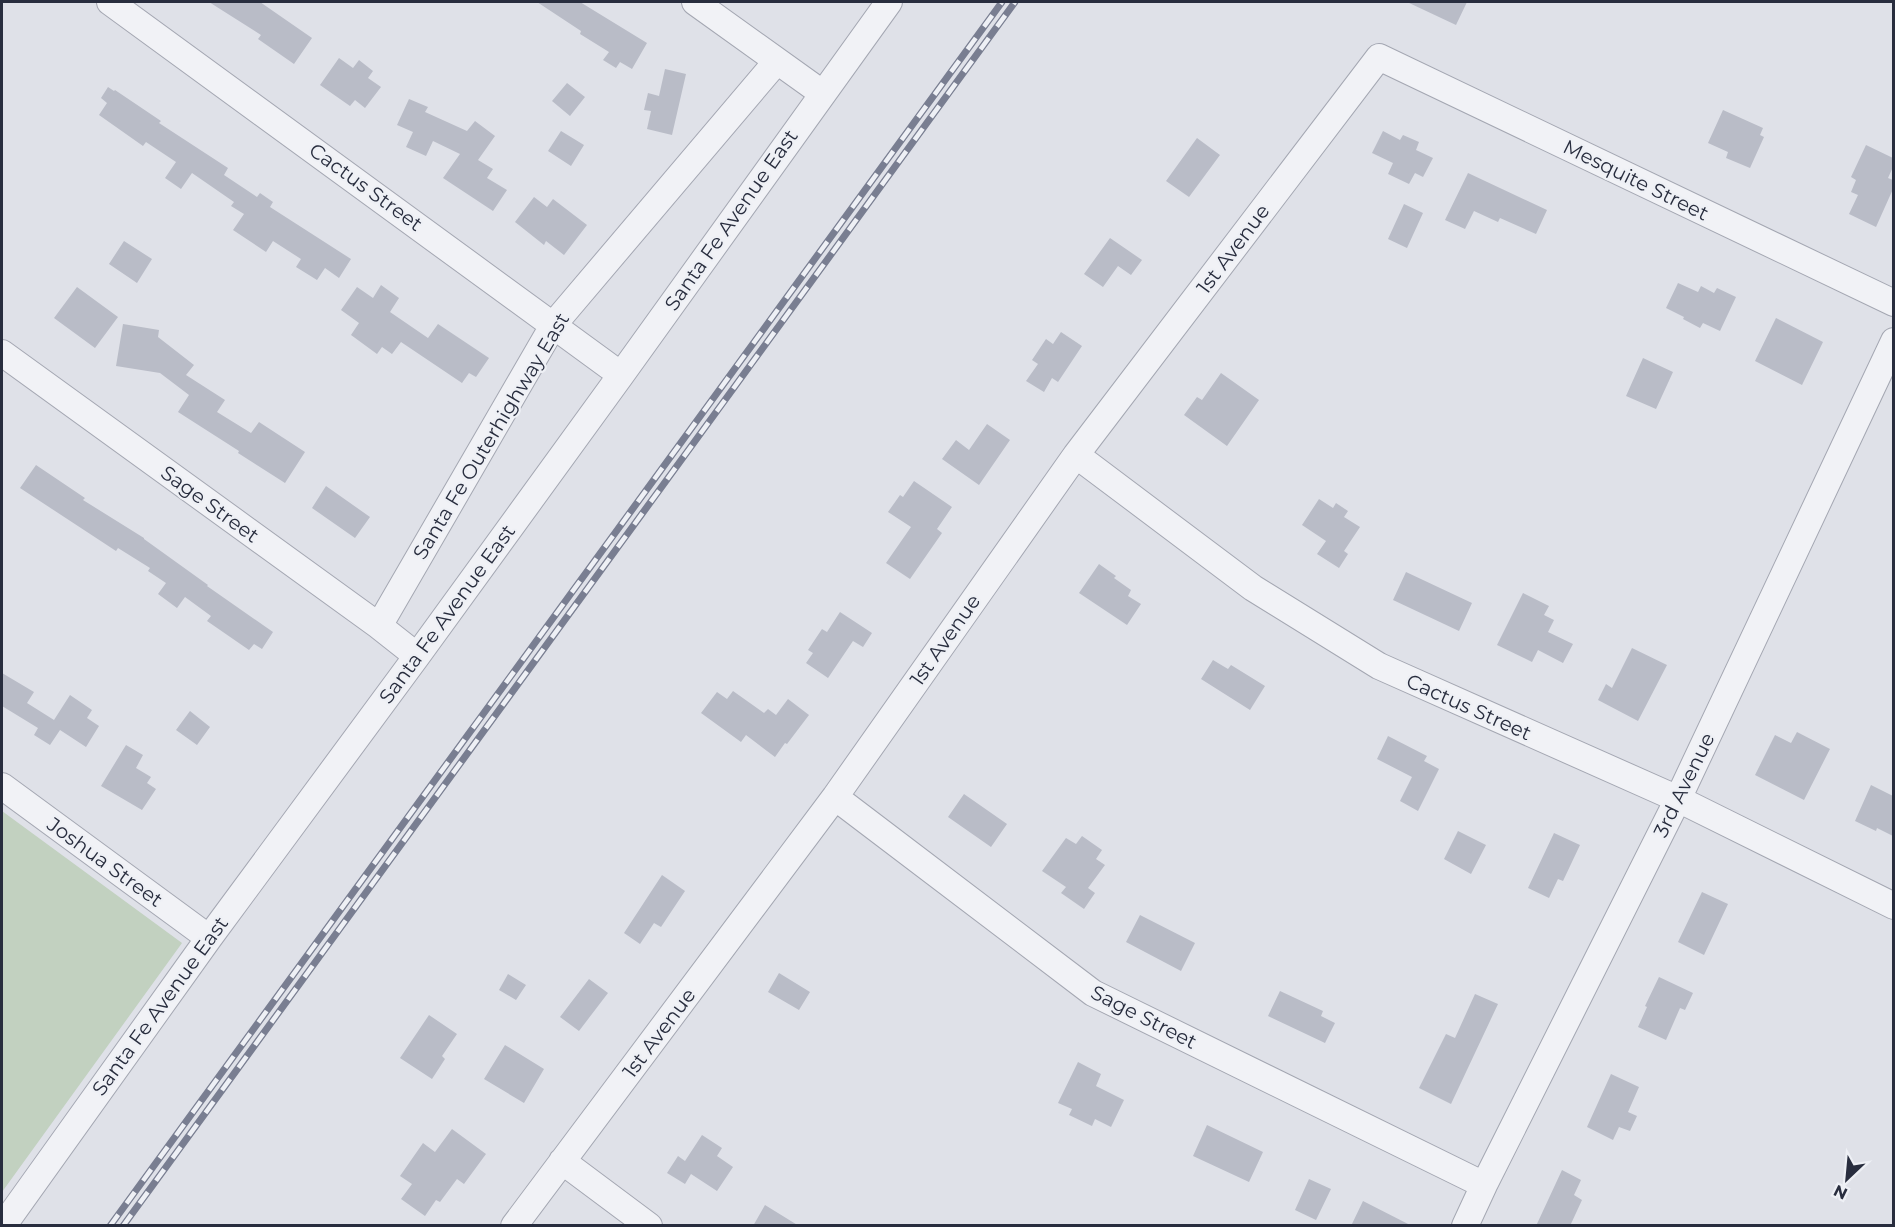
<svg xmlns="http://www.w3.org/2000/svg" width="1895" height="1227" viewBox="0 0 1895 1227" font-family="Montserrat,sans-serif">
<rect width="100%" height="100%" fill="#dfe1e8"/>
<path fill="#c2d1c0" d="M2 811 182 943 2 1192V810Z"/>
<path fill="#b9bcc7" d="M209 2H260L312 38 294 64 258 39 261 35Z
M537 2H580L647 43 632 69 620 62 616 68 603 60 609 52 580 34 581 31Z
M1407 2H1467L1456 25Z
M339 58 353 68 359 60 373 71 368 78 381 87 365 108 355 100 350 106 320 85Z
M665 69 686 74 672 135 647 129 651 111 644 110 648 93 659 96Z
M567 83 585 97 570 116 552 101Z
M108 87 114 91 115 90 161 121 159 123 228 168 224 175 257 197 260 193 273 202 270 207 351 259 339 278 325 268 317 280 296 267 301 259 273 241 266 252 233 230 244 214 231 206 234 202 192 173 181 189 165 178 176 162 146 142 143 146 99 115 107 103 101 98Z
M409 99 428 107 425 112 467 131 475 121 495 136 478 160 493 169 487 178 507 190 493 211 443 178 460 154 433 141 426 156 406 147 413 132 397 125Z
M1723 110 1763 128 1760 135 1764 137 1750 168 1726 158 1728 152 1708 143Z
M561 131 584 145 571 166 548 151Z
M1383 131 1400 140 1403 135 1419 142 1416 150 1433 158 1423 177 1415 173 1409 184 1388 174 1393 163 1372 153Z
M1197 138 1220 155 1189 197 1166 181Z
M1866 145 1893 158V167L1888 178 1893 180V189L1876 227 1849 214 1858 195 1851 192 1856 180 1851 177Z
M1468 173 1547 210 1536 234 1500 218 1498 222 1474 211 1465 229 1445 220Z
M534 197 547 207 553 199 587 225 564 255 546 241 544 245 515 222Z
M1404 204 1423 213 1407 248 1388 239Z
M1110 238 1142 260 1131 275 1118 266 1103 287 1084 274Z
M124 241 152 259 137 283 109 264Z
M1678 283 1698 292 1701 286 1714 293 1717 288 1736 297 1720 331 1703 323 1700 328 1683 319 1684 317 1666 308Z
M381 285 399 298 390 312 428 338 438 324 489 358 476 377 469 373 462 383 401 342 392 354 382 347 377 354 351 335 359 323 341 310 357 287 373 298Z
M77 287 118 317 95 348 54 318Z
M1776 318 1823 342 1802 385 1755 361Z
M123 324 159 330 158 337 194 365 186 375 225 400 217 412 251 433 259 422 305 452 285 483 238 453 239 451 178 412 189 395 160 373 116 366Z
M1061 332 1082 346 1058 382 1052 378 1044 392 1026 381 1038 364 1032 360 1046 339 1053 344Z
M1643 358 1673 372 1656 409 1626 396Z
M1221 373 1259 400 1227 446 1184 415 1197 397 1202 400Z
M987 424 1010 440 979 485 942 459 956 440 969 450Z
M36 465 85 498 83 500 144 538V539L208 585 207 586 273 632 262 649 254 644 249 650 207 621 211 616 185 597 177 608 158 594 166 583 148 571 150 568 118 548 116 551 20 488Z
M914 481 952 507 937 529 942 533 910 579 886 563 911 527 888 512 900 495 903 497Z
M326 486 370 517 355 538 312 508Z
M1319 499 1333 508 1336 503 1348 511 1344 517 1360 527 1344 551 1348 554 1339 568 1317 554 1326 541 1302 525Z
M1099 564 1116 576 1114 578 1131 590 1128 596 1141 604 1127 625 1079 593Z
M1406 572 1472 603 1459 631 1393 600Z
M1523 593 1549 606 1544 615 1554 620 1548 632 1573 644 1563 663 1538 650 1532 662 1497 645Z
M840 612 872 633 863 647 853 641 828 678 806 663 813 653 808 650 822 629 827 632Z
M1632 648 1667 665 1638 721 1598 700 1606 684 1612 688Z
M1213 660 1228 669 1231 665 1265 686 1250 710 1201 679Z
M2 673 34 692 27 703 54 720 70 695 92 710 87 718 99 726 86 747 60 730 50 745 34 735 38 728 2 706Z
M733 691 764 713 768 709 776 715 788 699 809 715 787 744 785 743 775 757 746 735 741 742 701 713 717 692 727 699Z
M190 711 210 727 197 745 176 730Z
M1797 732 1830 749 1804 800 1755 775 1775 735 1791 743Z
M1388 736 1427 756 1424 761 1439 769 1418 811 1400 801 1412 777 1377 759Z
M126 745 143 755 136 768 151 777 147 783 156 789 142 810 101 786Z
M1871 785 1893 796V836L1877 828 1876 831 1855 821Z
M964 794 1007 824 991 847 948 817Z
M1458 831 1486 845 1471 874 1444 859Z
M1554 833 1580 845 1563 881 1558 879 1549 898 1528 888Z
M1082 836 1102 850 1096 859 1105 865 1088 888 1095 893 1084 909 1061 893 1066 887 1042 871 1066 838 1076 844Z
M662 875 685 891 661 927 654 923 640 944 624 933Z
M1702 892 1728 904 1704 955 1678 942Z
M1140 915 1195 943 1181 971 1126 942Z
M779 973 810 992 799 1010 768 992Z
M508 974 526 985 516 1000 499 990Z
M1659 977 1693 993 1685 1010 1680 1008 1666 1040 1638 1027 1647 1007 1645 1006Z
M589 979 608 993 579 1031 560 1017Z
M1280 991 1323 1011 1321 1016 1335 1023 1325 1043 1268 1016Z
M1475 994 1498 1004 1451 1104 1419 1088 1446 1034 1455 1038Z
M429 1015 457 1034 442 1056 445 1059 432 1079 400 1058Z
M505 1045 544 1069 524 1103 484 1079Z
M1078 1062 1101 1074 1096 1086 1124 1100 1111 1127 1095 1119 1092 1126 1069 1115 1072 1109 1058 1103Z
M1611 1074 1639 1087 1628 1112 1637 1116 1630 1131 1619 1127 1613 1140 1587 1127Z
M1207 1125 1263 1152 1249 1182 1193 1156Z
M452 1129 486 1154 464 1184 457 1179 440 1202 436 1200 425 1216 401 1199 412 1184 400 1176 423 1143 435 1152Z
M702 1135 722 1148 717 1156 733 1167 717 1191 691 1174 685 1184 667 1173 678 1156 685 1161Z
M1562 1170 1581 1180 1574 1195 1582 1200 1570 1226H1536Z
M1309 1179 1331 1189 1316 1220 1295 1210Z
M1363 1201 1412 1226H1351Z
M765 1205 799 1226H753Z"/>
<g fill="none" stroke-linecap="round" stroke-linejoin="round">
<g stroke="#a4a7b2" stroke-width="28">
<path id="minor" d="M110 2 621 375
M695 2 822 93
M2 353 379 626 417 656
M1076 455 1253 588 1379 666 1678 799 1894 906
M379 626 554 324 777 61
M2 786 209 938
M835 797 1093 993 1484 1185
M562 1161 649 1226
M3 1226 209 938 417 656 621 375 889 2
M514 1226 835 797 1076 455 1379 57 1894 303
M1465 1226 1484 1185 1678 799 1894 341"/>
</g>
<use href="#minor" stroke="#f1f2f6" stroke-width="26"/>
<g stroke="#797e91" stroke-width="7">
<path id="rail" d="M110 1226 1002 2
M123 1226 1015 2"/>
</g>
<use href="#rail" stroke="#eef0f5" stroke-width="4.5" stroke-dasharray="14" stroke-linecap="butt"/>
</g>
<g text-anchor="middle" stroke-width="4.5" stroke-linejoin="round" paint-order="stroke">
<g font-size="20" fill="#282d3e" stroke="#eef0f5">
<text transform="translate(1636 180) rotate(26)" y="7">Mesquite Street</text>
<text transform="translate(366 187) rotate(36)" y="7">Cactus Street</text>
<text transform="translate(731 220) rotate(-55)" y="7">Santa Fe Avenue East</text>
<text transform="translate(1233 249) rotate(-53)" y="7">1st Avenue</text>
<text transform="translate(491 436) rotate(-59)" y="7">Santa Fe Outerhighway East</text>
<text transform="translate(210 504) rotate(36)" y="7">Sage Street</text>
<text transform="translate(447 614) rotate(-54)" y="7">Santa Fe Avenue East</text>
<text transform="translate(945 640) rotate(-55)" y="7">1st Avenue</text>
<text transform="translate(1469 707) rotate(24)" y="7">Cactus Street</text>
<text transform="translate(1684 785) rotate(-64)" y="7">3rd Avenue</text>
<text transform="translate(105 862) rotate(36)" y="7">Joshua Street</text>
<text transform="translate(160 1006) rotate(-54)" y="7">Santa Fe Avenue East</text>
<text transform="translate(1144 1017) rotate(27)" y="7">Sage Street</text>
<text transform="translate(659 1033) rotate(-53)" y="7">1st Avenue</text>
</g>
</g>
<rect width="1895" height="1227" fill="none" stroke="#282d3e" stroke-width="6"/>
<g transform="translate(1847 1179) rotate(206)" stroke="#eef0f5" stroke-width="4.5" paint-order="stroke">
<path d="M0-4.5L10 22L0 15L-10 22Z" fill="#282d3e"/>
<text y="-9" font-size="16" font-weight="bold" text-anchor="middle" fill="#282d3e">N</text>
</g>
</svg>
